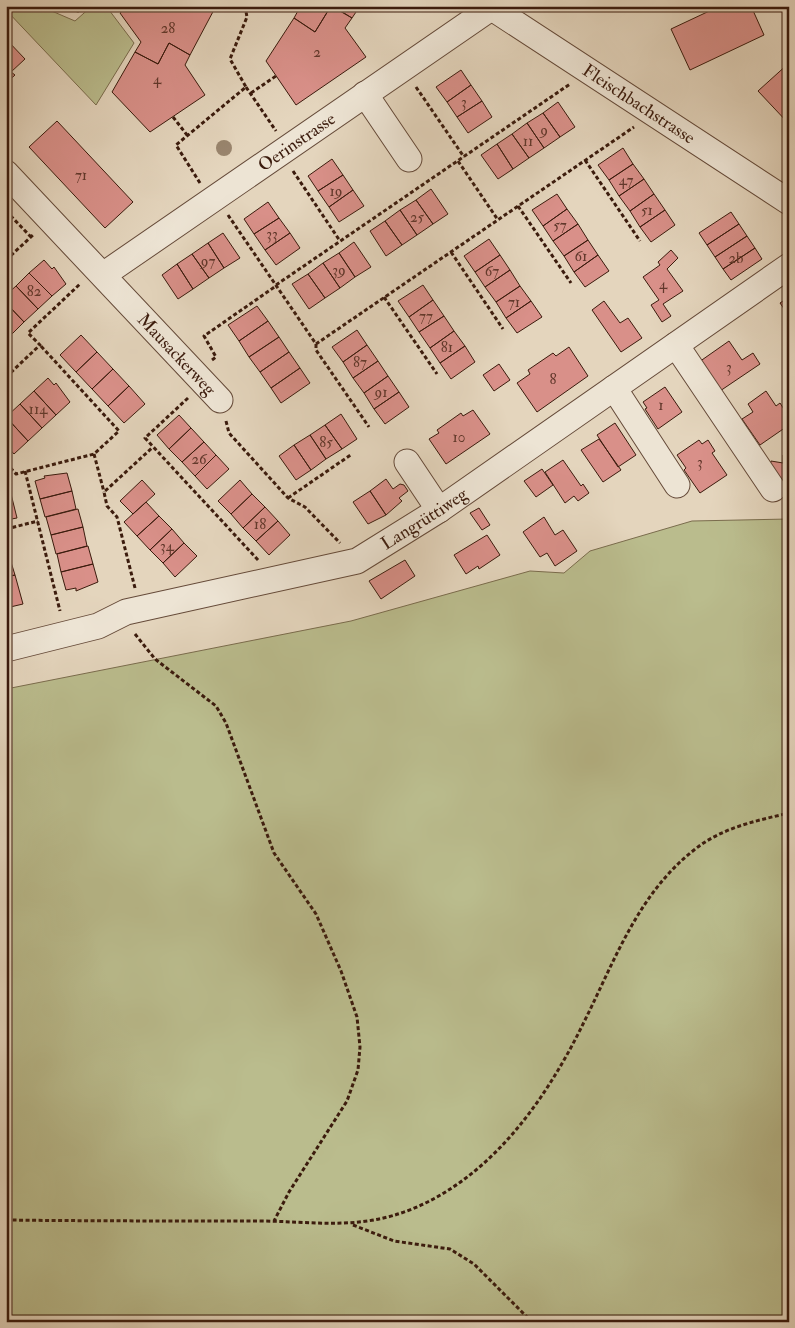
<svg xmlns="http://www.w3.org/2000/svg" width="795" height="1328" viewBox="0 0 795 1328" font-family="'IM FELL Double Pica',serif">
<rect width="100%" height="100%" fill="#e4d5bd"/>
<filter id="stains"><feTurbulence type="fractalNoise" baseFrequency=".004" numOctaves="4"/><feColorMatrix values="0 0 0 0 .2 0 0 0 0 .09 0 0 0 0 .02 0 0 0 .5 -.17"/></filter>
<radialGradient id="worn" r=".72"><stop offset=".6" stop-color="#630" stop-opacity="0"/><stop offset="1" stop-color="#630" stop-opacity=".3"/></radialGradient>
<path fill="#babc8d" stroke="#7a6c4d" d="M40 6 75 21 92 6H106L134 43 96 105 6 10 7 6Z
M789 519V1322H6V689L351 621 530 571 564 573 590 551 692 521Z"/>
<path fill="#d99089" stroke="#3b1b0d" d="M128 6H216L190 55 169 43 158 64 135 52 141 42 120 13Z
M297 6H331L315 32 294 18 299 9Z
M331 6 352 18 345 28 366 57 296 105 266 61 294 18 315 32Z
M333 6H360L352 18Z
M720 6H751L764 35 690 70 671 29Z
M6 39 25 59 11 72 15 75 6 83Z
M169 43 190 55 185 65 205 95 150 132 112 92 135 52 158 64Z
M789 63V124L758 91Z
M461 70 471 85 447 102 436 87Z
M471 85 482 101 457 117 447 102Z
M482 101 492 117 468 133 457 117Z
M558 102 575 127 560 137 543 113Z
M543 113 560 137 544 148 527 123Z
M57 121 133 202 105 228 29 147Z
M527 123 544 148 529 158 512 134Z
M512 134 529 158 513 169 497 144Z
M497 144 513 169 498 179 481 155Z
M623 148 633 164 609 180 598 165Z
M332 159 343 175 318 191 308 176Z
M633 164 644 179 619 196 609 180Z
M343 175 353 190 329 207 318 191Z
M644 179 654 194 630 211 619 196Z
M431 189 448 214 433 224 416 200Z
M353 190 364 206 339 222 329 207Z
M557 194 567 209 543 226 532 210Z
M654 194 665 210 640 227 630 211Z
M416 200 433 224 417 235 400 210Z
M268 202 279 218 254 234 244 219Z
M567 209 578 224 553 241 543 226Z
M400 210 417 235 402 245 385 221Z
M665 210 675 225 651 242 640 227Z
M731 212 739 224 707 245 699 233Z
M279 218 290 233 265 250 254 234Z
M385 221 402 245 386 256 370 231Z
M578 224 588 240 564 256 553 241Z
M739 224 747 236 715 257 707 245Z
M223 233 240 258 224 268 208 243Z
M290 233 300 248 276 265 265 250Z
M747 236 755 248 723 269 715 257Z
M489 239 500 255 475 272 464 256Z
M588 240 598 255 574 272 564 256Z
M354 242 371 267 355 277 339 253Z
M208 243 224 268 209 278 192 254Z
M755 248 762 259 731 280 723 269Z
M671 250 678 258 667 269 683 291 663 304 671 316 662 322 651 305 659 300 643 277 660 265 658 262Z
M339 253 355 277 340 288 323 263Z
M192 254 209 278 193 289 177 264Z
M500 255 510 270 485 287 475 272Z
M598 255 609 271 585 287 574 272Z
M44 260 52 269 54 267 66 284 52 296 29 273Z
M323 263 340 288 325 298 308 274Z
M177 264 193 289 178 299 162 275Z
M510 270 520 286 496 302 485 287Z
M29 273 52 296 38 309 16 286Z
M308 274 325 298 309 309 292 284Z
M423 285 433 300 409 317 398 301Z
M16 286 38 309 24 322 6 303V295Z
M520 286 531 301 506 318 496 302Z
M789 297V316L780 303Z
M433 300 444 316 419 332 409 317Z
M531 301 542 317 517 333 506 318Z
M604 301 620 323 628 318 642 338 621 352 592 310Z
M6 303 24 322 10 336 6 331Z
M257 306 268 321 239 341 228 325Z
M444 316 454 331 430 348 419 332Z
M268 321 279 337 249 357 239 341Z
M357 330 367 345 343 362 332 347Z
M454 331 465 346 440 363 430 348Z
M81 335 97 352 76 372 60 355Z
M279 337 289 352 260 372 249 357Z
M729 341 742 360 753 353 760 364 720 391 699 362Z
M367 345 378 361 353 378 343 362Z
M465 346 475 362 451 379 440 363Z
M569 347 588 376 537 412 517 383 530 374 528 370 553 353 556 356Z
M97 352 113 369 92 389 76 372Z
M289 352 300 368 271 388 260 372Z
M378 361 388 376 364 393 353 378Z
M499 364 510 380 494 391 483 375Z
M300 368 310 383 281 403 271 388Z
M113 369 129 386 108 406 92 389Z
M388 376 399 392 374 409 364 393Z
M48 378 54 385 56 383 70 402 56 415 34 391Z
M129 386 145 404 124 423 108 406Z
M665 387 682 412 658 429 645 409 647 408 643 402Z
M34 391 56 415 42 428 20 404Z
M766 391 776 406 780 403 789 417V425L760 445 742 419 753 412 748 404Z
M399 392 409 407 385 424 374 409Z
M20 404 42 428 28 441 6 417Z
M473 410 490 434 446 464 429 439 439 433 437 430 461 413 463 416Z
M341 414 357 439 342 449 325 425Z
M179 415 191 428 169 449 157 435Z
M6 417 28 441 14 454 6 445Z
M615 423 636 455 618 467 597 435Z
M325 425 342 449 326 459 310 435Z
M191 428 204 442 182 462 169 449Z
M310 435 326 459 311 470 294 445Z
M599 439 621 470 603 482 581 450Z
M699 440 702 444 708 440 715 451 712 453 727 475 700 493 684 470 686 468 677 455Z
M204 442 216 455 195 476 182 462Z
M294 445 311 470 296 480 279 456Z
M789 452V465H786L784 480 768 477 771 461 783 463V455Z
M216 455 229 469 207 489 195 476Z
M563 460 581 486 583 484 589 493 578 501 574 496 565 503 545 472Z
M542 469 553 485 536 497 524 481Z
M67 473 72 491 40 499 35 481 45 478 44 476Z
M386 479 393 489 400 484 404 485 408 491 399 498 402 501 386 515 370 491Z
M142 480 155 494 133 514 120 501Z
M240 480 252 494 231 514 218 501Z
M787 480H789V501L784 500Z
M9 486 17 518 6 520V487Z
M72 491 76 509 45 517 40 499Z
M370 491 386 515 368 524 353 502Z
M252 494 265 507 243 528 231 514Z
M146 502 159 516 137 536 124 522Z
M265 507 278 521 256 541 243 528Z
M479 508 490 525 482 530 470 513Z
M78 509 83 527 51 535 46 517Z
M159 516 172 529 150 550 137 536Z
M544 517 555 535 563 530 577 551 555 566 547 553 540 557 523 532Z
M278 521 290 535 269 555 256 541Z
M83 527 87 546 56 554 51 535Z
M172 529 184 543 163 563 150 550Z
M487 535 500 555 479 569 478 566 466 574 454 555Z
M184 543 197 556 175 577 163 563Z
M6 546 15 575 6 577Z
M88 546 93 564 61 572 57 554Z
M405 560 415 576 381 599 369 581Z
M93 564 98 582 76 591V588L66 590 61 572Z
M15 575 23 604 6 608V577Z"/>
<g fill="none" stroke-linecap="round" stroke-linejoin="round">
<g stroke="#654a39" stroke-width="27">
<g id="minor">
<path id="s1" d="M489 6 789 202"/>
<path d="M365 94 409 159"/>
<path id="s2" d="M6 173 220 400"/>
<path id="s3" d="M103 275 491 8"/>
<path d="M676 345 773 489"/>
<path d="M614 388 677 485"/>
<path d="M407 462 439 510"/>
<path id="s4" d="M6 649 98 626 126 612 357 561 439 510 789 266"/>
</g>
</g>
<path stroke="#3b1b0d" stroke-width="3" stroke-dasharray="4 2.5" stroke-linecap="butt" d="M63 6 78 11 84 6
M246 87 276 131
M416 87 464 157
M251 93 276 76
M173 117 187 135
M585 160 640 241
M458 161 498 220
M293 171 340 241
M200 183 176 145 246 87 230 59 247 17 245 6
M518 206 571 283
M6 211 31 237
M228 215 316 344 634 127
M451 252 503 329
M6 260 33 235
M276 285 570 84
M384 297 437 374
M316 344V350L369 427
M212 360 216 357 204 336 276 286
M6 377 40 345 28 333 80 284
M188 398 145 438 259 561
M226 421 229 433 288 498 305 507 340 543
M94 454 104 492
M6 463 16 474 94 454 119 431 40 345
M25 471 60 611
M288 498 352 454
M6 529 38 521
M135 588 117 517 107 506 104 492 153 447
M135 634 155 659 216 706 226 723 274 853 316 914 341 971 357 1017 360 1047 358 1070 347 1101 289 1192 274 1221
M6 1220C90 1221 173 1221 257 1221 312 1221 358 1231 412 1209 493 1176 547 1098 584 1022 615 960 638 894 694 850 721 828 755 821 789 813
M353 1225 394 1241 450 1249 474 1264 532 1322"/>
<use href="#minor" stroke="#ede4d4" stroke-width="25"/>
</g>
<circle fill="#99856e" cx="224" cy="148" r="8"/>
<g text-anchor="middle" stroke-width="4.5" stroke-linejoin="round" paint-order="stroke">
<g font-size="15" fill="#62382c">
<text x="168" y="33">28</text>
<text x="317" y="57">2</text>
<text x="157" y="84">4</text>
<text x="464" y="107">3</text>
<text x="544" y="135">9</text>
<text x="528" y="146">11</text>
<text x="81" y="180">71</text>
<text x="626" y="185">47</text>
<text x="336" y="196">19</text>
<text x="647" y="215">51</text>
<text x="417" y="222">25</text>
<text x="560" y="230">57</text>
<text x="272" y="239">33</text>
<text x="581" y="261">61</text>
<text x="736" y="263">2b</text>
<text x="208" y="266">97</text>
<text x="339" y="275">39</text>
<text x="492" y="276">67</text>
<text x="663" y="289">4</text>
<text x="34" y="296">82</text>
<text x="514" y="307">71</text>
<text x="426" y="321">77</text>
<text x="447" y="352">81</text>
<text x="360" y="367">87</text>
<text x="729" y="372">3</text>
<text x="553" y="384">8</text>
<text x="381" y="397">91</text>
<text x="661" y="410">1</text>
<text x="38" y="414">114</text>
<text x="459" y="442">10</text>
<text x="326" y="447">85</text>
<text x="199" y="464">26</text>
<text x="700" y="467">3</text>
<text x="260" y="529">18</text>
<text x="167" y="551">34</text>
</g>
<g font-size="18" fill="#3b1b0d" stroke="#ede4d4">
<text dy="6" stroke="none"><textPath href="#s1" startOffset="179">Fleischbachstrasse</textPath></text>
<text dy="6" stroke="none"><textPath href="#s3" startOffset="235">Oerinstrasse</textPath></text>
<text dy="6" stroke="none"><textPath href="#s2" startOffset="249">Mausackerweg</textPath></text>
<text dy="6" stroke="none"><textPath href="#s4" startOffset="442">Langrüttiweg</textPath></text>
</g>
</g>
<rect width="795" height="1328" fill="none" stroke="#e4d5bd" stroke-width="25"/>
<rect x="8" y="8" width="780" height="1313" fill="none" stroke="#3b1b0d" stroke-width="2.5"/>
<rect x="12" y="12" width="770" height="1303" fill="none" stroke="#3b1b0d"/>
<rect width="100%" height="100%" filter="url(#stains)"/>
<rect width="100%" height="100%" fill="url(#worn)"/>
</svg>
